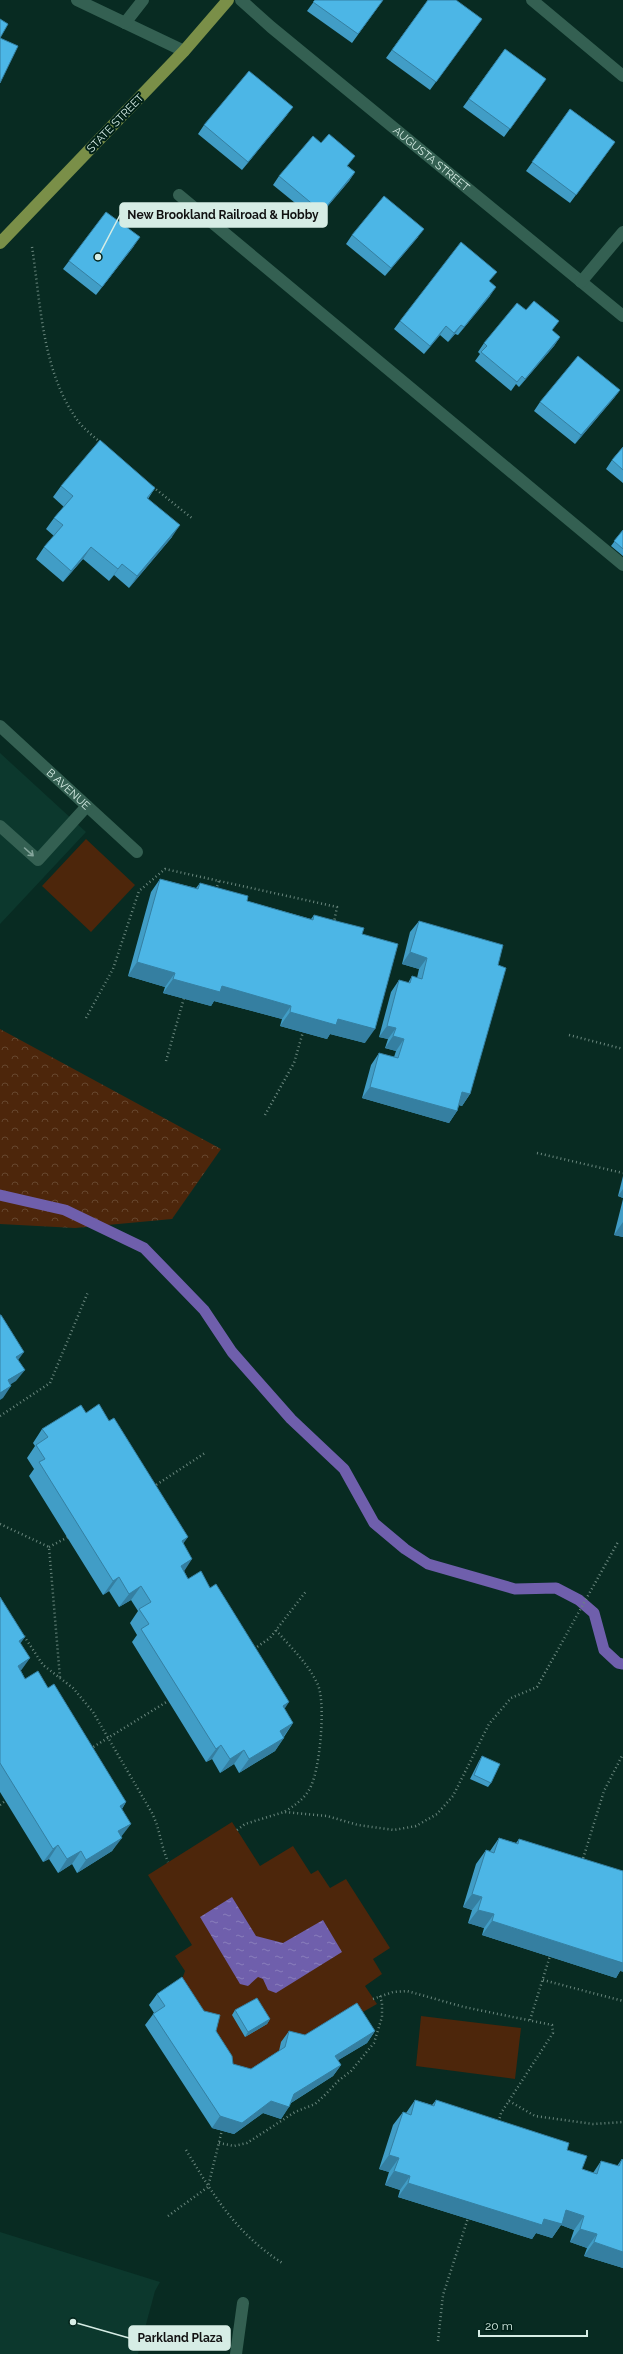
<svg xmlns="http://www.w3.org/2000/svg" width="623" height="2354" viewBox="0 0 623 2354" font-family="Raleway,sans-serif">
<defs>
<pattern id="forest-crowns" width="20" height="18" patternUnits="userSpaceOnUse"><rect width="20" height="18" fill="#4d260b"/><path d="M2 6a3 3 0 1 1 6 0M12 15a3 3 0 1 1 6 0" fill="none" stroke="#66462e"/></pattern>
<pattern id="water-ripples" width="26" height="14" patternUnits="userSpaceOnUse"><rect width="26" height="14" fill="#6f5fac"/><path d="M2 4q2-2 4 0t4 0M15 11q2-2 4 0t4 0" fill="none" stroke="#897ebb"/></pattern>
</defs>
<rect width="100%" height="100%" fill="#082b22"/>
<path fill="#0c382d" d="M0 753 86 832 0 924Z
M0 2232 160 2282 155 2291 138 2354H0Z"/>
<path fill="url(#forest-crowns)" d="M0 1029 221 1149 172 1219 75 1228 0 1224Z"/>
<path fill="#4d260b" d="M86 839 135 885 91 932 42 886Z
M232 1822 260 1866 293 1846 311 1874 318 1870 330 1888 346 1879 390 1948 373 1959 382 1974 365 1986 377 2004 243 2080 177 1993 185 1971 175 1956 192 1945 148 1875Z
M421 2016 521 2028 515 2079 416 2066Z"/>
<path fill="url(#water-ripples)" d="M232 1897 256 1936 283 1943 323 1920 342 1952 276 1993 268 1990 263 1979 258 1977 248 1986 240 1984 200 1917Z"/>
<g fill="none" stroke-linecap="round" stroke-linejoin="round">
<path stroke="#6f5fac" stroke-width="11" d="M0 1195 65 1210 144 1248 204 1310 232 1352 291 1419 344 1469 374 1523 405 1549 428 1564 515 1589 556 1588 579 1600 594 1613 604 1650 618 1663 623 1664"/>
<path stroke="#6a877e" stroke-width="2.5" stroke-dasharray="1 3" stroke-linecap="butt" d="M32 247C41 305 42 372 78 421 84 429 93 436 100 442
M153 487 193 519
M216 890 219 881
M86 1018 113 969 139 891 165 869 337 907 334 922
M569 1035 623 1049
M166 1061 184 998
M265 1115 294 1063 303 1032
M537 1153 623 1173
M0 1416 50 1383 88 1292
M153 1487 205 1453
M0 1524 49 1547 60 1678
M49 1547 68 1537
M276 1630C291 1648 308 1663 318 1685 326 1704 320 1773 309 1790 303 1800 294 1806 284 1812
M24 1636 43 1665 73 1688 93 1712 152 1813C160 1829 161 1846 168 1862
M254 1649 270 1638 307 1590
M90 1749 168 1701
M0 1805 5 1801
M237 1830 245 1824 284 1812 327 1816 358 1825 394 1830 416 1826 437 1814 453 1796 489 1724 511 1698 537 1687 618 1542
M582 1862 604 1791 623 1754
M543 1980 623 2001
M373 1999 393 1992 407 1991 464 2007 552 2025 553 2033 501 2113 498 2124
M530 2020 550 1956
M509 2101 535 2116 593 2124 623 2122
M219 2143 234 2146 247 2143 295 2112 315 2104 326 2094 338 2081 351 2071 374 2043 382 2017V2003L380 1996
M186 2150C214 2196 237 2235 284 2264
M168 2216 208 2187 222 2130
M438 2341 443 2295 468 2218"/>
<g stroke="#346052" stroke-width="12">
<path d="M77 0 184 51"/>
<path id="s1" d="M241 0 271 27 623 316"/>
<path d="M532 0 623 76"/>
<path d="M125 23 143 0"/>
<path d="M179 195 623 565"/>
<path d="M581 282 623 232"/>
<path id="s2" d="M0 726 137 852"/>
<path d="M0 826 38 860 87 806"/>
<path d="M236 2354 243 2303"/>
</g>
<path stroke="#7a8f48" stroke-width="12" d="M0 243 184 51 228 0"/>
</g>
<path fill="#419dc6" d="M315 0H383L352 43 307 11Z
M428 0 482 19 430 90 386 58Z
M505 49 546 79 504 137 463 107Z
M570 109 615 142 570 203 526 171Z
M287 115 242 170 198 134 204 125Z
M348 166 355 172 349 181 316 220 273 185 279 176Z
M352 235 418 237 385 276 346 244Z
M134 246 96 295 63 269 69 261Z
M490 281V296L458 335 455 334 448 342 440 335 424 354 394 329 400 321Z
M552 331 560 337 554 346 519 387 516 384 511 391 475 361 480 354 478 352 484 343Z
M620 390 614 398 575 444 534 411 540 402Z
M623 447V483L606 469 612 460Z
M61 486 155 488 148 499 172 537 129 588 114 575 109 581 83 559 63 582 36 559 44 547 54 536 46 529 54 518 64 507 53 497Z
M623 530V556L611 546Z
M160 879 196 888 200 883 247 901 311 919 314 915 362 934 365 1043 330 1034 327 1039 280 1026 282 1019 214 1001 211 1006 163 993 165 987 128 976 151 892Z
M419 921 498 965 470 1094 462 1106 459 1105 457 1111 449 1123 362 1098 371 1065 379 1053 394 1057 396 1051 385 1048 388 1039 379 1037 391 992 399 980 408 983 412 976 417 978 419 969 402 964 410 932Z
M623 1176V1198L618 1196Z
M623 1199V1237L614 1235Z
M86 1413 183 1544 184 1571 188 1579 284 1709 293 1723 275 1751 239 1773 234 1764 220 1773 212 1759 206 1762 132 1642 137 1635 130 1623 138 1611 131 1600 119 1607 109 1591 103 1595 29 1476 34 1469 27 1458 35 1446 33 1443 42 1429Z
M0 1597 21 1643V1671L25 1679 48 1688 126 1802 122 1809 121 1837 112 1851 77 1873 72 1864 58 1873 49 1859 43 1862 0 1792Z
M482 1756 491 1783 488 1787 470 1779 479 1761Z
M499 1838 516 1843 519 1839 620 1971 616 1978 482 1935 484 1928 468 1923 472 1910 463 1907 476 1864 486 1850 490 1851Z
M157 1994 216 2031 233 2064 251 2069 279 2051 281 2042 289 2031 305 2035 375 2031 367 2043 338 2060 341 2065 333 2076 291 2103 281 2119 263 2113 234 2134 212 2128 145 2025 154 2013 149 2005Z
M235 2010 270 2019 267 2024 245 2037 232 2015Z
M415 2100 432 2105 436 2100 567 2150 582 2169 593 2173 601 2161 617 2166 622 2159 623 2268 584 2256 587 2248 570 2242 574 2230 561 2225 552 2238 536 2233 532 2239 398 2197 400 2190 385 2185 389 2172 379 2169 393 2125 403 2112 406 2113Z"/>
<path fill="#357fa1" d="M293 107 287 115 242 170 248 162Z
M355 172 349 181 316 220 322 212Z
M424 229 418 237 385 276 391 268Z
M140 237 134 246 96 295 102 287Z
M496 287 490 296 458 335 464 327Z
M461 325 455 334 448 342 454 333Z
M446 326 440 335 424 354 430 346Z
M560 337 554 346 519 387 525 379Z
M620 390 614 398 575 444 581 435Z
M180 525 172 537 129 588 137 576Z
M91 547 83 559 63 582 71 571Z
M122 564 114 575 109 581 118 569Z
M410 952 427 958 419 969 402 964Z
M137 962 175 973 165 987 128 976Z
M173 979 222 986 291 1006 282 1019 214 1001 211 1006 163 993Z
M290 1012 338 1019 375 1029 365 1043 330 1034 327 1039 280 1026Z
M387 1026 396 1028 388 1039 379 1037Z
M393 1036 404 1039 396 1051 385 1048Z
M370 1087 457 1111 449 1123 362 1098Z
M462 1092 470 1094 462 1106 454 1104Z
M623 1189V1198L618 1196Z
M623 1222V1237L614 1235Z
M24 1352 16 1363V1357Z
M25 1370 16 1381 0 1391 8 1380Z
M11 1386 3 1398 0 1400V1393Z
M188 1537 178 1551 182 1541Z
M192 1559 183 1573 181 1566Z
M119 1577 109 1591 103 1595 113 1581Z
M141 1586 131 1600 119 1607 129 1594Z
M25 1637 15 1651 19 1641Z
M30 1658 20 1672 18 1666Z
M289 1702 280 1716 283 1706Z
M293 1723 283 1737 280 1731Z
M284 1738 275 1751 239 1773 249 1759Z
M221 1745 212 1759 206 1762 216 1749Z
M244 1750 234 1764 220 1773 230 1759Z
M126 1802 117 1816 120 1806Z
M131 1824 121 1837 118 1831Z
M122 1838 112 1851 77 1873 86 1860Z
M58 1845 49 1859 43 1862 53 1849Z
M81 1851 72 1864 58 1873 67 1859Z
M472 1894 482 1897 472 1910 463 1907Z
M478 1910 494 1914 484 1928 468 1923Z
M492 1921 623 1963V1972L620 1971 616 1978 482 1935Z
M270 2019 267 2024 245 2037 248 2032Z
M375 2031 367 2043 327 2067 335 2056Z
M341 2065 333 2076 286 2106 294 2094Z
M271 2101 289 2107 281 2119 263 2113 234 2134 212 2128 220 2116Z
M389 2155 399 2158 389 2172 379 2169Z
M394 2171 410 2176 400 2190 385 2185Z
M408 2183 544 2219 566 2210 584 2216 574 2230 561 2225 552 2238 536 2233 532 2239 398 2197Z
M580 2229 597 2234 587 2248 570 2242Z
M594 2242 623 2252V2268L584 2256Z"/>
<path fill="#4cb6e6" stroke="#357fa1" d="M315 0H383L358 34 313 2Z
M428 0H456L482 19 436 82 392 50Z
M0 19 8 24 0 38 18 46 0 83Z
M505 49 546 79 510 129 469 99Z
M249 71 293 107 248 162 204 125Z
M570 109 615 142 576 195 532 162Z
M329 134 355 156 347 166 355 172 322 212 279 176 313 136 321 143Z
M384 196 424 229 391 268 352 235Z
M106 212 140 237 102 287 69 261Z
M461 242 497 272 489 281 496 287 464 327 461 325 454 333 446 326 430 346 400 321Z
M534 301 559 321 552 330 560 337 525 379 522 376 517 382 481 352 487 346 484 343 517 303 526 310Z
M578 356 620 390 581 435 540 402Z
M100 440 155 488 147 498 180 525 137 576 122 564 118 569 91 547 71 571 44 547 63 525 54 518 73 496 61 486Z
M623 447V470L612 460Z
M623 530V549L614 541Z
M160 879 198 889 200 883 222 889 248 896 247 901 313 920 314 915 340 922 364 928 362 934 398 944 375 1029 338 1019 336 1025 290 1012 291 1006 222 986 220 992 173 979 175 973 137 962Z
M419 921 503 945 498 965 506 968 470 1094 462 1092 457 1111 370 1087 379 1053 398 1058 404 1039 393 1036 396 1028 387 1026 399 980 410 983 412 976 422 979 427 958 410 952Z
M0 1315H1L24 1352 16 1357 25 1370 8 1380 11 1386 0 1393Z
M99 1404 109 1421 114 1418 188 1537 182 1541 192 1559 181 1566 188 1579 201 1571 210 1588 216 1584 289 1702 283 1706 293 1723 280 1731 284 1738 249 1759 244 1750 230 1759 221 1745 216 1749 141 1629 149 1624 139 1609 151 1602 141 1586 129 1594 119 1577 113 1581 39 1462 45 1459 36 1445 48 1437 42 1429 81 1405 86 1413Z
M0 1597 25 1637 19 1641 30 1658 18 1666 25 1679 38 1671 48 1688 54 1684 126 1802 120 1806 131 1824 118 1831 122 1838 86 1860 81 1851 67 1859 58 1845 53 1849 0 1763Z
M482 1756 500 1764 491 1783 474 1775Z
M499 1838 518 1844 519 1839 623 1871V1963L492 1921 494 1914 478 1910 482 1897 472 1894 486 1850 494 1853Z
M182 1977 204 2011 220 2015 216 2031 232 2056 233 2064 251 2069 285 2047 289 2031 305 2035 357 2003 375 2031 335 2056 341 2065 294 2094 289 2107 271 2101 242 2123 220 2116 153 2014 165 2006 157 1994Z
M257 1998 270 2019 248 2032 235 2010Z
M415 2100 434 2106 436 2100 569 2143 567 2150 587 2156 582 2169 597 2174 601 2161 619 2166 622 2159 623 2160V2252L594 2242 597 2234 580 2229 584 2216 566 2210 562 2224 544 2219 542 2225 408 2183 410 2176 394 2171 399 2158 389 2155 403 2112 411 2115Z"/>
<defs><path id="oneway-shaft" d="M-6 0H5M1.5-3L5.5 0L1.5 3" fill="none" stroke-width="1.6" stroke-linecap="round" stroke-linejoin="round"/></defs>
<use stroke="#85a69c" href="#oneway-shaft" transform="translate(29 852) rotate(42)"/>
<g text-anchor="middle" stroke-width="4" stroke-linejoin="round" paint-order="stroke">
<g font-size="11" fill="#d6ede5" stroke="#002118">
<text transform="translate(115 123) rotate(-46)" y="4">STATE STREET</text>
<text dy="4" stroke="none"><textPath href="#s1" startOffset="248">AUGUSTA STREET</textPath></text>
<text dy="4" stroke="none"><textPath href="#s2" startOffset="93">B AVENUE</textPath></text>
</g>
</g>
<path fill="none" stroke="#d6ede5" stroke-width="1.5" d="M98 257L120 215M73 2322L129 2338"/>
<g fill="#d6ede5" stroke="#002118" stroke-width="1.5">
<circle cx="98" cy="257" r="4"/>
<circle cx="73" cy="2322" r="4"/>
</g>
<g fill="#d6ede5" stroke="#d6ede5" stroke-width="1.5">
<rect x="120" y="203" width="207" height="24" rx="4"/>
<rect x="129" y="2326" width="101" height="24" rx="4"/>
</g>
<g font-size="12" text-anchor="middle" font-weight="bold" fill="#111">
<text x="223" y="219">New Brookland Railroad &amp; Hobby</text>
<text x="180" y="2342">Parkland Plaza</text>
</g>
<path d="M479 2330v6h108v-6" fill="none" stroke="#d6ede5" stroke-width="2"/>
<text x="485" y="2330" font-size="12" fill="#d6ede5" stroke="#002118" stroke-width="3" paint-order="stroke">20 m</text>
</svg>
